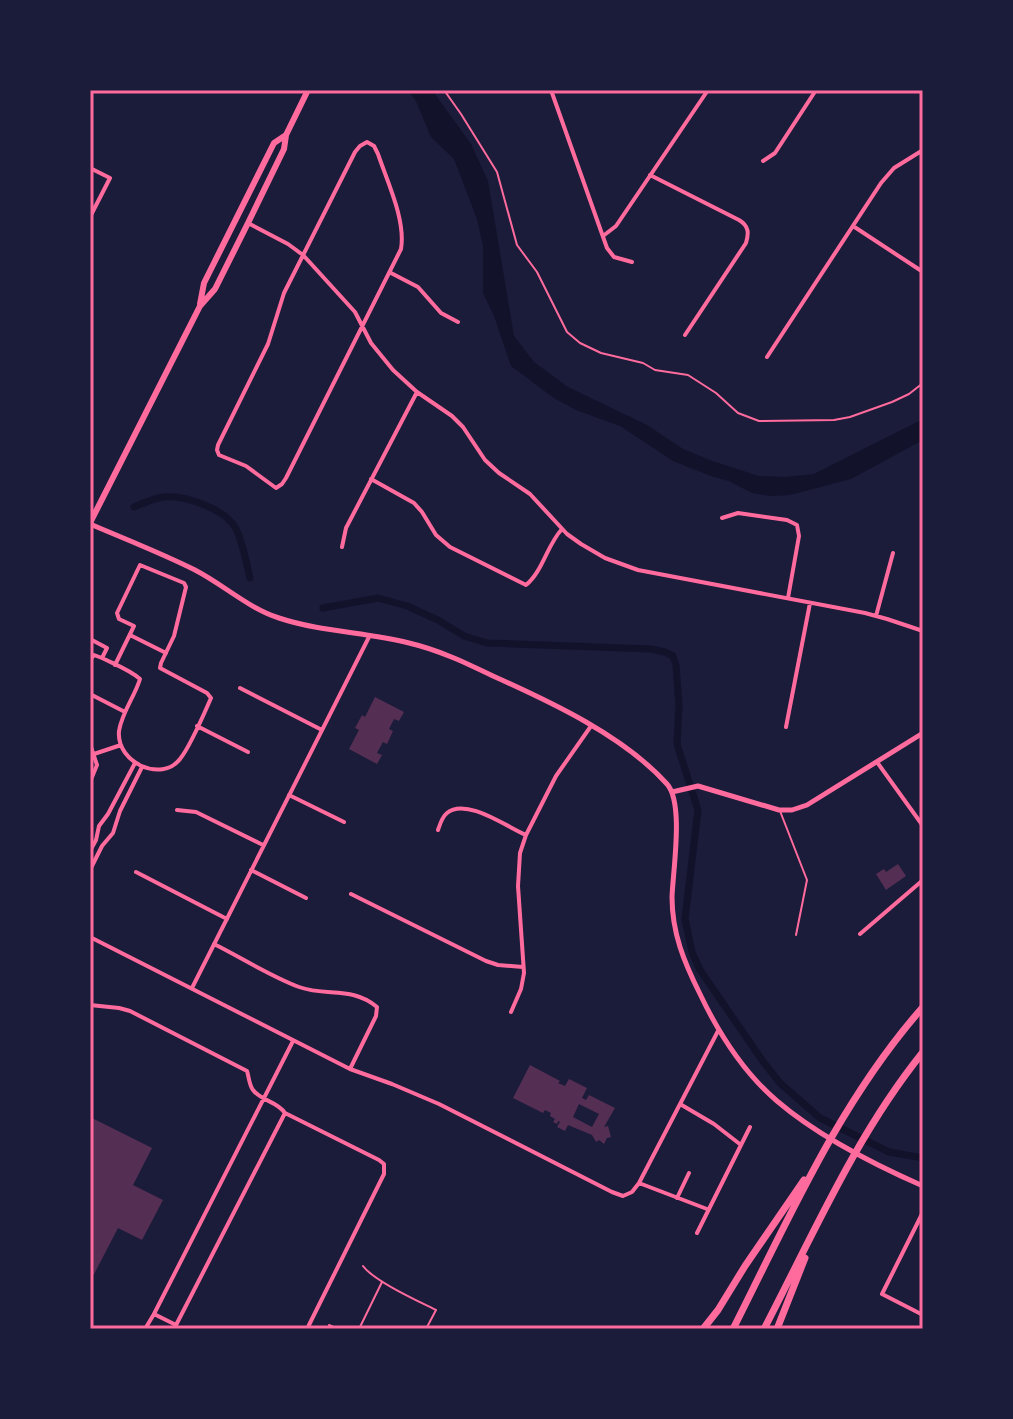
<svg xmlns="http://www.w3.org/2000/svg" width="1013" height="1419" viewBox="0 0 1013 1419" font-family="'PT Sans Narrow',sans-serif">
<rect width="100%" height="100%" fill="#1b1b3a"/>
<path fill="#12122b" d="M408 90H432L471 144 488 181 514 336 534 362 568 387 647 425 683 449 712 461 759 476 785 477 814 474 923 419V440L851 479 790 495 770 496 752 493 729 481 711 476 673 461 620 426 576 410 554 398 511 366 494 316 483 293V246L477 219 454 159 431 137 416 101Z"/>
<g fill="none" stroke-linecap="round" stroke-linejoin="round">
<path stroke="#12122b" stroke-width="7" d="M134 507C144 503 154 498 164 497 185 495 226 509 236 529 243 543 246 562 250 578
M323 608 378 598 407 606 438 620 464 636 487 643 651 649 665 652 673 656 676 665 679 705 677 744 698 810 685 919 692 952 700 970 764 1063 780 1083 820 1118 889 1152 923 1158"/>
</g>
<path fill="#542f53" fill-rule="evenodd" d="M375 697 404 712 399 721 394 719 389 729 393 731 387 744 383 742 377 753 382 755 377 764 349 749 359 730 355 728 362 715 365 717Z
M898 864 906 876 886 890 876 874 884 869 886 872Z
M530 1065 560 1081 558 1083 565 1086 569 1079 587 1088 582 1098 586 1100 589 1095 615 1108 604 1127 608 1126 611 1137 607 1138 604 1144 599 1140 596 1142 592 1135 568 1125 565 1131 557 1127 560 1122 558 1121 557 1124 553 1122 555 1119 550 1116 551 1113 545 1110 543 1113 513 1098ZM579 1104 599 1114 592 1127 573 1117Z
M90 1117 152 1148 133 1185 163 1200 142 1240 118 1228 90 1282Z"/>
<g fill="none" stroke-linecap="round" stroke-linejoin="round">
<path stroke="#ff6b9d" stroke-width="2" d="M444 90 461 114 497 172 517 245 537 272 567 332 580 343 601 353 643 363 655 370 688 375 716 393 738 413 759 421 834 420 850 417 892 402 909 394 923 383"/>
<path stroke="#ff6b9d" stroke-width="2" d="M780 811 807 880 796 935
M363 1266C374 1281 418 1301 436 1310L426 1329
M329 1325 338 1329
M359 1329 382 1282"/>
<path stroke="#ff6b9d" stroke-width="4" d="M551 90 607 248 614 257 632 262
M367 142 374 146 378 154C387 181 406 220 401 249L286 478 282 484 276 488 246 466 219 455 217 450 218 445 268 344 284 293 355 152 360 146Z
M763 161 775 153 816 90
M90 168 110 178 90 217
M650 175 739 220C749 226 749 233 746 243L685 335
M248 223 288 244 303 255 355 312 371 343 393 370 417 392 452 416 463 427 485 460 499 473 530 494 567 534 581 544 605 558 638 570 865 613 887 619 923 631
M853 226 923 272
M603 236 616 226 708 90
M391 273 418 287 441 313 458 322
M767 357 881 183 894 168 923 150
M371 479 414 503 422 512 436 535 450 547 526 585C543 571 547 545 562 529
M722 518 738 513 787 520 797 525 799 536 788 598
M342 547 346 528 417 392
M876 616 893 553
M130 635 166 653
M90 639 107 648 102 658C114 664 130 670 140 679 135 696 122 712 119 731 116 763 162 783 180 759 190 747 204 714 211 698L207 693 160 668 161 663 174 636 186 587 184 583 140 565 117 613 119 619 134 626 115 665
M90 660 94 655 102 658
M240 688 322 730
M90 694 125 712
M197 726 248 752
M786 727 810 603
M90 744 97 765 90 782
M94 754 121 745
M877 762 923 826
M289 795 344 822
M177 810 196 812 263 845
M438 830C440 824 442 817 447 813 466 797 507 827 526 835
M90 851 96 840 99 826 108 814 135 763
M90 870 102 846 113 833 120 811 142 767
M251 870 306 898
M136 872 227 919
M351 894 486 961 498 965 523 967
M860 934 923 880
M90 937 350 1069 392 1084 439 1104 612 1192 623 1196 632 1192 639 1183 718 1031
M214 944C242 958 270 976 299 987 327 997 352 986 377 1007L376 1016 350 1069
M192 988 370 635
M90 1005 119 1008 130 1011 247 1071C249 1077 249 1085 253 1090 261 1101 277 1101 285 1113L379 1160 384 1164V1174L307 1329
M511 1012 521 989 524 973 518 886 520 853 526 835 556 776 591 726
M680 1104 714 1124 741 1145
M639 1183 707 1209
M677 1198 689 1173
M923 1212 882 1294 923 1315
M697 1233 750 1127
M154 1314 176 1325
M145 1329 154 1314 293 1041
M174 1329 285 1113"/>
<path stroke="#ff6b9d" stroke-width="5" d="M90 524C125 539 161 553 195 570 224 585 248 608 279 618 321 632 366 632 409 643 439 650 466 663 493 676 551 702 624 736 667 784 684 803 673 870 672 897 672 933 684 962 700 994 719 1034 743 1072 777 1101 819 1137 873 1164 923 1186
M672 792 698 786 779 810H792L807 805 923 733"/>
<path stroke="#ff6b9d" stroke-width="6" d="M200 304 204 283 274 143 286 135
M90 523 200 306 215 289 248 223 284 149 286 135 308 90"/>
<path stroke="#ff6b9d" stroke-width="7" d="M703 1329 718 1310 745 1266 804 1180
M733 1329C789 1218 840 1101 923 1007
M764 1329C813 1235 856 1135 923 1052
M777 1329 805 1258"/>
</g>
<rect width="1013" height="1419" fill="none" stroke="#1b1b3a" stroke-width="184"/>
<rect x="92" y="92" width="829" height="1235" fill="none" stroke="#ff6b9d" stroke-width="3"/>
</svg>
